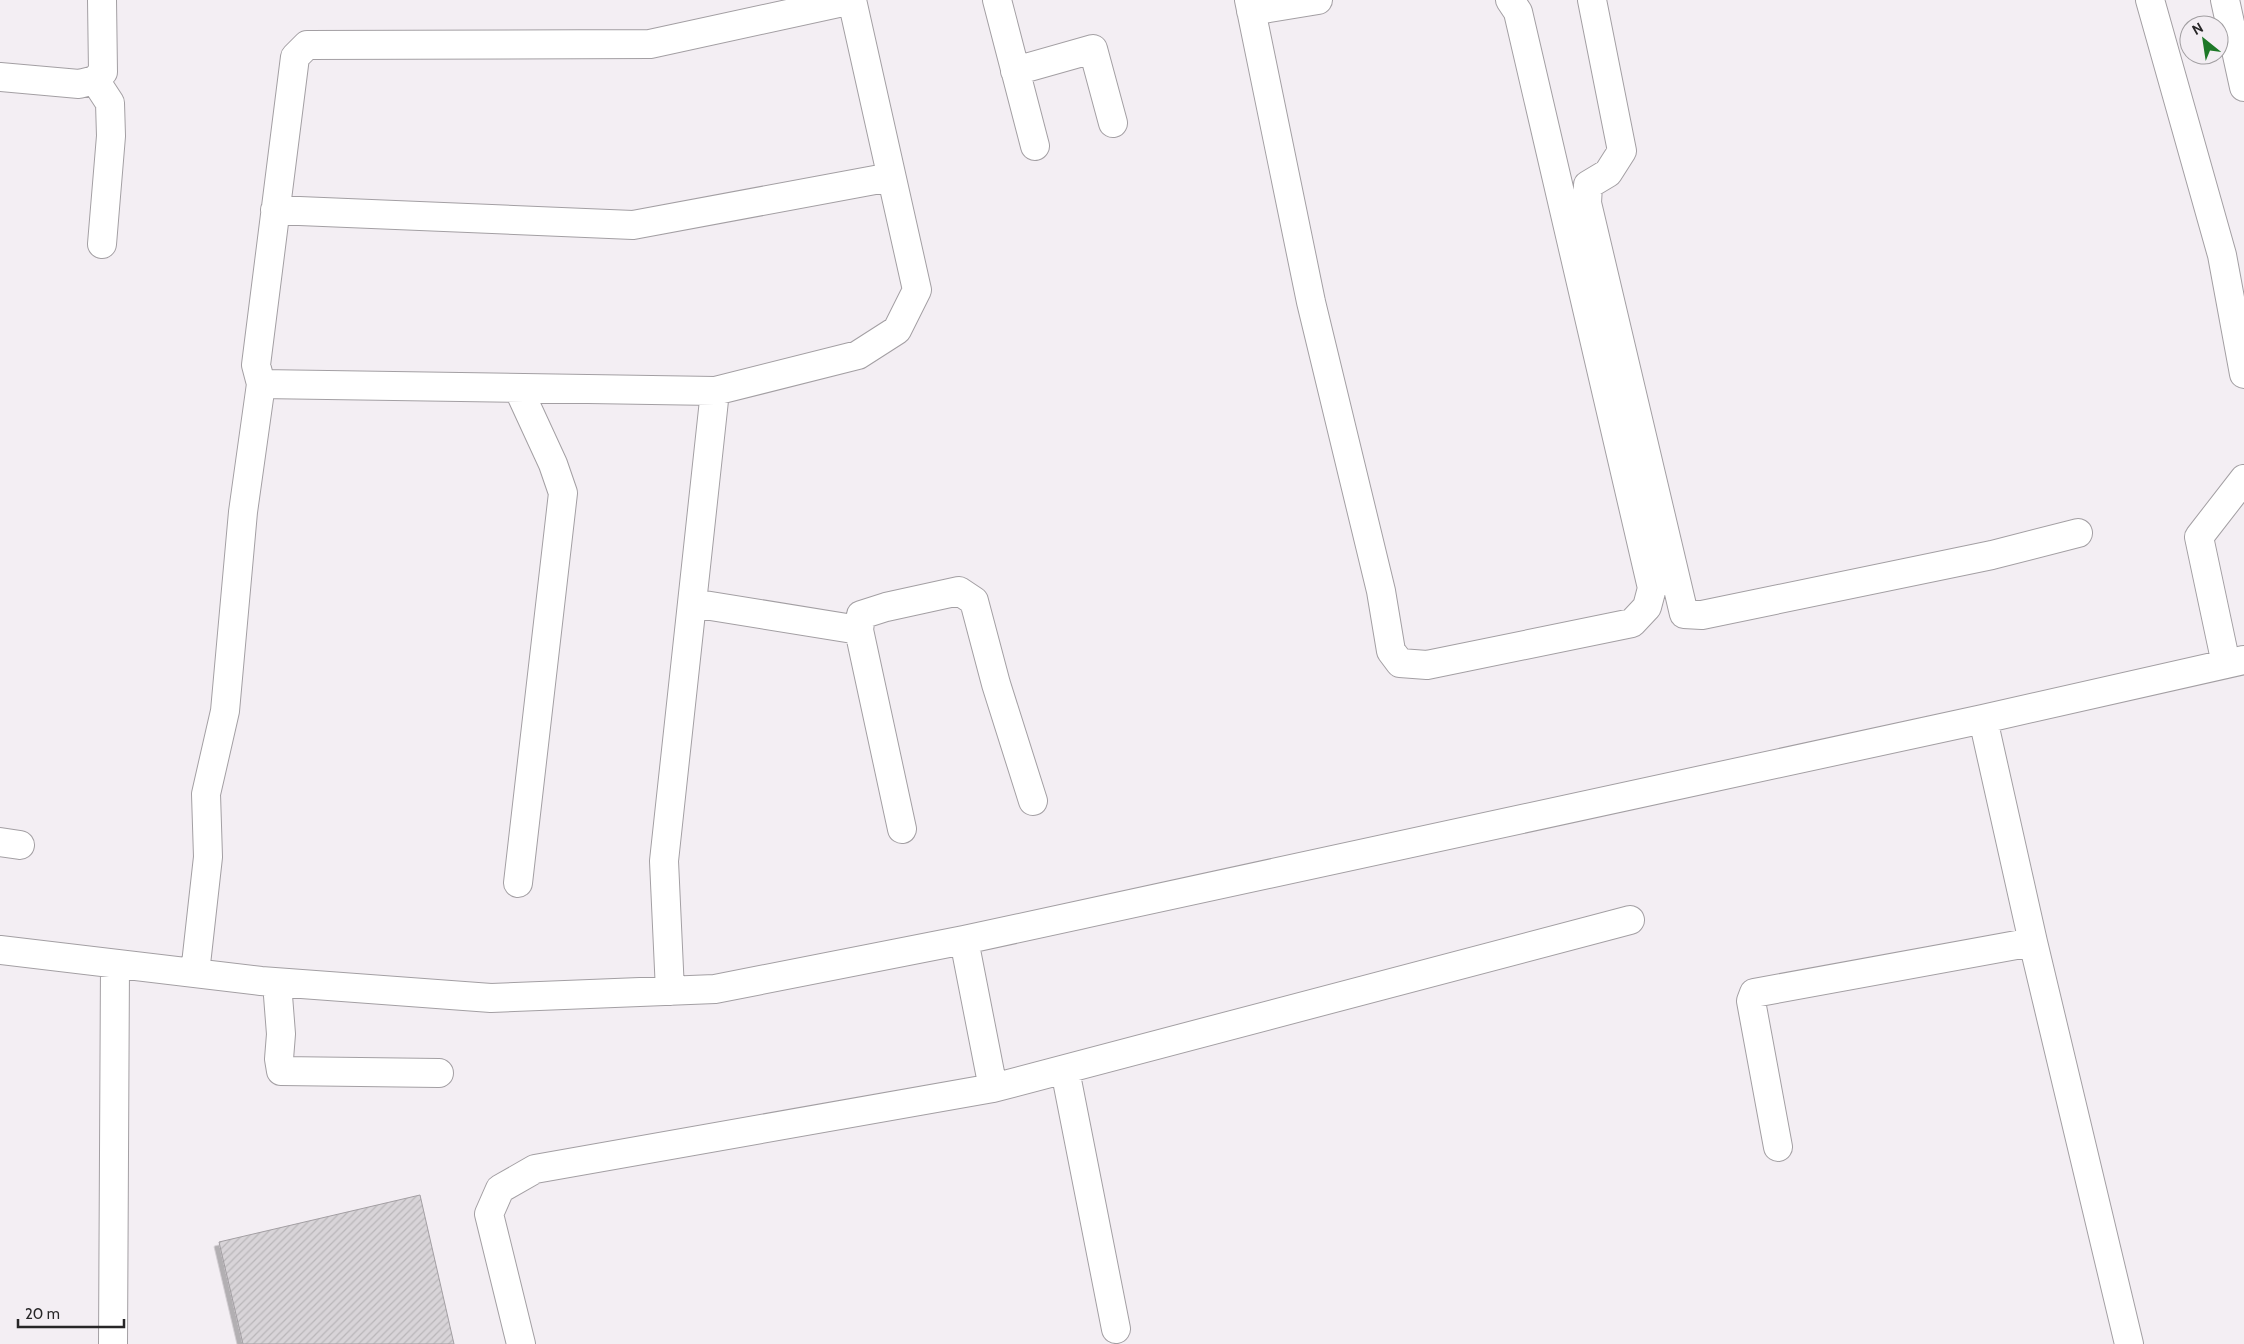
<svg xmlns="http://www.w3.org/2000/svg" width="2244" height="1344" viewBox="0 0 2244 1344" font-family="Cabin,sans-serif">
<defs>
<pattern id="building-hatch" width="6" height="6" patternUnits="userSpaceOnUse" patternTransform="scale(1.25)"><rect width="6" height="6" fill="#d8d4d8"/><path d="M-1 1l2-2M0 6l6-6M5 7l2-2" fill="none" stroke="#b9b6b9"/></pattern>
<filter id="shadow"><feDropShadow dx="-4.5" dy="4.5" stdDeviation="0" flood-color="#0004"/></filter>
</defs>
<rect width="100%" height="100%" fill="#f3eef3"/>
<path fill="url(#building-hatch)" stroke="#a39fa3" filter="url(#shadow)" d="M420 1195 454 1344H243L219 1242Z"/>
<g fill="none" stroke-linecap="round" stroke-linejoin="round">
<g stroke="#a39fa3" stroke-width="30">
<path id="minor" d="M852 0 917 290 897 330 858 355 715 391 261 384 256 365 295 57 307 45 650 44Z
M997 0 1035 146
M1249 0 1311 302 1381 591 1391 651 1400 663 1427 665 1632 623 1647 607 1652 588 1518 12 1510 0
M1592 0 1622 151 1608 173 1588 185 1587 203 1684 614 1702 615 1992 555 2078 533
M2150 0 2222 255 2244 374
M2225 0 2244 87
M1251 11 1318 0
M1015 71 1093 49 1113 123
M0 77 79 84 95 80 103 72 102 0
M95 80 110 103 111 136 102 244
M275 210 633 225 891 177
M692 603 859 630 902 829
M859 630 861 615 886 607 959 591 974 601 996 684 1033 801
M2226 664 2199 537 2244 479
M1983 719 2033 942 2129 1344
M0 842 20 845
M518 883 563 493 553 464 518 388
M964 940 993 1088 1630 920
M0 950 261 981 491 998 715 989 964 940 1983 719 2244 660
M195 973 208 857 206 794 225 711 243 512 261 384
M277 983 281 1034 279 1059 281 1071 439 1073
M670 991 664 861 715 391
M1065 1070 1116 1329
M1778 1147 1751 1001 1754 993 2033 942
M113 1344 115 964
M521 1344 489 1214 500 1189 535 1169 993 1088"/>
</g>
<use href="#minor" stroke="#fff" stroke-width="28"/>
</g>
<g transform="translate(2204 40) rotate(330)"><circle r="24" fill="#f3eef3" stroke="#a19ea1"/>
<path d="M0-4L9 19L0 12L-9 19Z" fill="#1d7827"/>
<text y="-8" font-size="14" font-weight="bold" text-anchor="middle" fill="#272627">N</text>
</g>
<path d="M18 1319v8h106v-8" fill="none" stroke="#272627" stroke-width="2.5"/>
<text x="25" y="1319" font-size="15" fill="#272627" stroke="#f3eef3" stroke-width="4" paint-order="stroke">20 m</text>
</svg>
